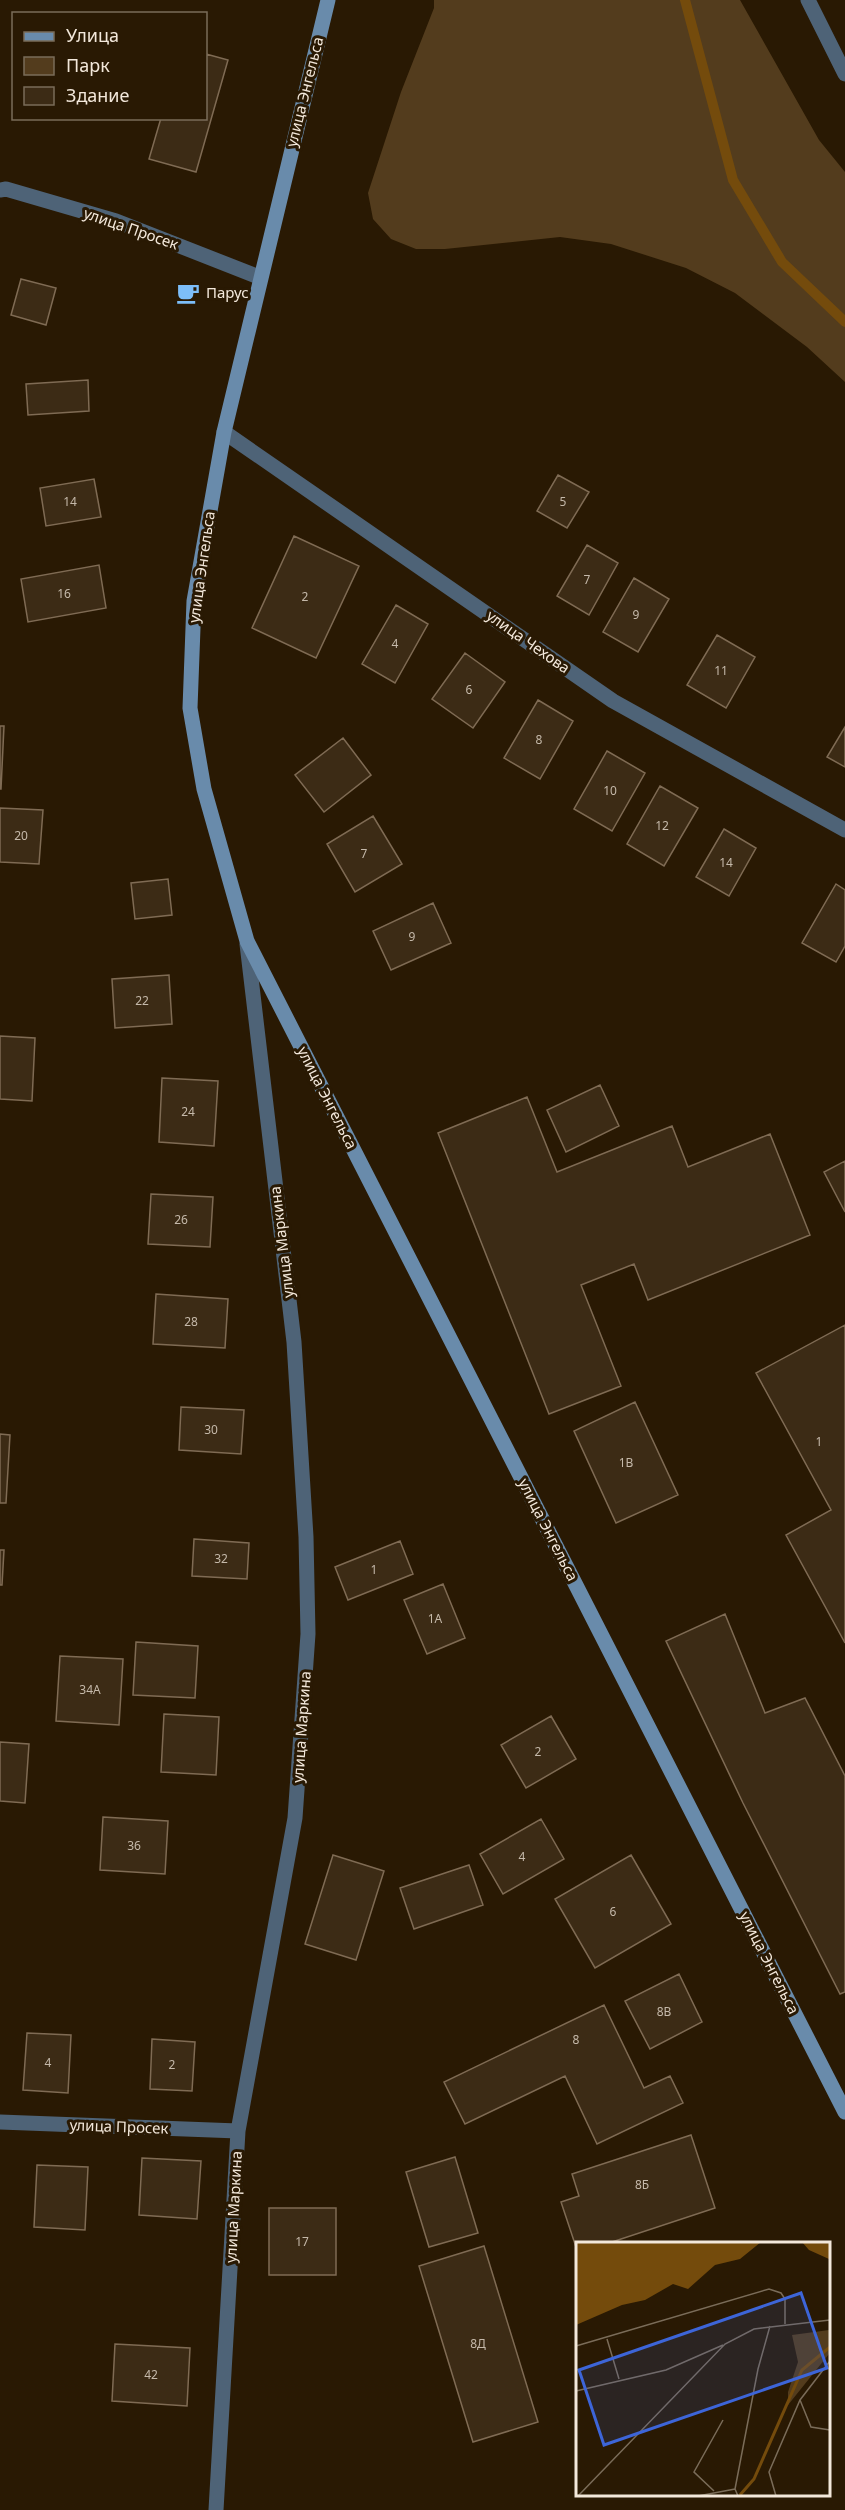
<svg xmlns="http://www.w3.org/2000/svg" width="845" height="2510" viewBox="0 0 845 2510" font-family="'Noto Sans',sans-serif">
<rect width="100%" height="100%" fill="#291903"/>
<path fill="#533c1d" d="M434 0H740L819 140 845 172V382L807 347 735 293 686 268 611 244 560 237 445 249H416L391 239 373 219 368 193 401 92 434 8Z"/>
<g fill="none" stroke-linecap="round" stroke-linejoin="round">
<path stroke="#744b0c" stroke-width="10" d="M685 0 733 180 782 262 845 322"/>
</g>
<path fill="#3c2b15" stroke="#7f6b54" stroke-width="1.5" d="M206 54 228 60 196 172 149 159 161 118H206Z
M21 279 56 288 46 325 11 315Z
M88 380 89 411 28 415 26 384Z
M558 475 589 492 567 528 537 511Z
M94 479 101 517 46 526 40 488Z
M294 536 359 566 316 658 252 628Z
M587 545 618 563 589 615 557 596Z
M99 565 106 608 28 622 21 579Z
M634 578 669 599 638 652 603 632Z
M396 605 428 624 395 683 362 664Z
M717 635 755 657 726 708 687 685Z
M465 653 505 682 473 728 432 699Z
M538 700 573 721 540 779 504 758Z
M0 726H4L1 789H0Z
M845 727V767L827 757Z
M343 738 371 775 324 812 295 775Z
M607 751 645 773 612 831 574 809Z
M660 786 698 808 664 866 627 844Z
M0 808 43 810 39 864 0 862Z
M373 816 402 864 355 892 327 844Z
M724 829 756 848 729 896 696 877Z
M168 879 172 915 135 919 131 883Z
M836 884 845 890V946L836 962 802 943Z
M433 903 451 943 391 970 373 931Z
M169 975 172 1024 115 1028 112 979Z
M0 1036 35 1038 32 1101 0 1099Z
M162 1078 218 1081 214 1146 159 1142Z
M600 1085 619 1126 566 1152 547 1110Z
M527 1097 557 1172 672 1126 688 1167 770 1134 810 1235 648 1300 634 1264 581 1285 621 1386 549 1414 438 1133Z
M845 1161V1212L824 1172Z
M151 1194 213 1197 210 1247 148 1244Z
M156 1294 228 1299 225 1348 153 1344Z
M845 1325V1643L786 1535 831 1510 756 1373Z
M635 1402 678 1495 616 1523 574 1431Z
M181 1407 244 1410 241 1454 179 1450Z
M0 1434 10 1435 6 1503H0Z
M194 1539 249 1543 247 1579 192 1576Z
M400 1541 413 1574 348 1600 335 1567Z
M0 1550H4L2 1585H0Z
M443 1584 465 1638 427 1654 404 1600Z
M725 1614 765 1713 805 1698 845 1776V1992L840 1994 743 1803 666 1641Z
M136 1642 198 1646 195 1698 133 1695Z
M60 1656 123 1659 119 1725 56 1721Z
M164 1714 219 1717 216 1775 161 1772Z
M551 1716 576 1759 526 1788 501 1745Z
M0 1742 29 1744 25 1803 0 1801Z
M103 1817 168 1821 165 1874 100 1870Z
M541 1819 564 1859 503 1894 480 1854Z
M333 1855 384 1871 356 1960 305 1944Z
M631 1855 671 1924 595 1968 555 1899Z
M469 1865 483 1905 414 1929 400 1888Z
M679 1974 702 2022 650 2049 625 2001Z
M604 2005 644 2088 670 2076 683 2103 597 2144 565 2076 465 2124 444 2082Z
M27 2033 71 2035 68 2093 23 2090Z
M152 2039 195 2042 192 2091 150 2089Z
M691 2135 715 2208 609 2243H578V2253L561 2202 579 2196 572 2174Z
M455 2157 478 2233 429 2247 406 2172Z
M142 2158 201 2161 197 2219 139 2215Z
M37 2165 88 2167 85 2230 34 2227Z
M269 2208H336V2275H269Z
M484 2246 538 2422 473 2442 419 2266Z
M115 2344 190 2348 187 2406 112 2401Z"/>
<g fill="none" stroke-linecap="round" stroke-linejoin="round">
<path stroke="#4e6377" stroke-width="15" d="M808 0 845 74
M0 190 6 189 116 221 259 277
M224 432 613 701 845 830
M0 2122 238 2131
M216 2510 238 2131 295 1818 308 1634 306 1537 294 1342 247 944"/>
<path stroke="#698bab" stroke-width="15" d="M328 0 224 432 194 601 190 708 204 789 247 941 845 2112"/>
</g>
<defs>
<g id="cafe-bare" transform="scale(1.8)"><path d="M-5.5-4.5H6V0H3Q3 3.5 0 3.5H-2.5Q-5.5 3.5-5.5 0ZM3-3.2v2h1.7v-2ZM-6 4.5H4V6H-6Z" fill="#7dbef9" stroke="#291903" stroke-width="2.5" paint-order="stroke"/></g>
</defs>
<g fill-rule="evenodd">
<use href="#cafe-bare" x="188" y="293"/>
</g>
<g text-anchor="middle" stroke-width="6" stroke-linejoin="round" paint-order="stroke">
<g font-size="12" fill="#c5b9aa">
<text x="70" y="506">14</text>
<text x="563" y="506">5</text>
<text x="587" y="584">7</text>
<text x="64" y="598">16</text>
<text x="305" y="601">2</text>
<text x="636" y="619">9</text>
<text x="395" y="648">4</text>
<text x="721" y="675">11</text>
<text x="469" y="694">6</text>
<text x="539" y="744">8</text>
<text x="610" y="795">10</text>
<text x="662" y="830">12</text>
<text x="21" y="840">20</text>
<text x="364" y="858">7</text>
<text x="726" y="867">14</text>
<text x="412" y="941">9</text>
<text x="142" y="1005">22</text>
<text x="188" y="1116">24</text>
<text x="181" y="1224">26</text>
<text x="191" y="1326">28</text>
<text x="211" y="1434">30</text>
<text x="819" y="1446">1</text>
<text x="626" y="1467">1В</text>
<text x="221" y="1563">32</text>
<text x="374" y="1574">1</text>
<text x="435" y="1623">1А</text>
<text x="90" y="1694">34А</text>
<text x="538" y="1756">2</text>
<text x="134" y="1850">36</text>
<text x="522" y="1861">4</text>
<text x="613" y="1916">6</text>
<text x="664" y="2016">8В</text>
<text x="576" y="2044">8</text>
<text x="48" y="2067">4</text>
<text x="172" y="2069">2</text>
<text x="642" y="2189">8Б</text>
<text x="302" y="2246">17</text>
<text x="478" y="2348">8Д</text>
<text x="151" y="2379">42</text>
</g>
<g font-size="15" fill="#f3e8db" stroke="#291903">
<text transform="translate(305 92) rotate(-76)" y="5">улица Энгельса</text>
<text transform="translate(131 229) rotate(19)" y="5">улица Просек</text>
<text transform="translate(202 567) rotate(-82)" y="5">улица Энгельса</text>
<text transform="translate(528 642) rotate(35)" y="5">улица Чехова</text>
<text transform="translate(327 1098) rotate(63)" y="5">улица Энгельса</text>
<text transform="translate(282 1242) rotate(-97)" y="5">улица Маркина</text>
<text transform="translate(548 1530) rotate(63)" y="5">улица Энгельса</text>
<text transform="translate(302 1727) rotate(-86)" y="5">улица Маркина</text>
<text transform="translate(769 1963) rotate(63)" y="5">улица Энгельса</text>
<text transform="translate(119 2127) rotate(2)" y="5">улица Просек</text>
<text transform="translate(234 2207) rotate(-87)" y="5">улица Маркина</text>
</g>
<g font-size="15" fill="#f3e8db" stroke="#291903" text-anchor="start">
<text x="206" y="298">Парус</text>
</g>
</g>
<g transform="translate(576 2242)">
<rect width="254" height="254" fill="#291903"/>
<path d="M253 88V112L212 163V150L222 120 216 93Z" fill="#533c1d"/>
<path d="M0 0H185L164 17 139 23 112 47 97 42 69 58 46 63 0 83ZM226 0H253V17L233 8Z" fill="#744b0c"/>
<path fill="none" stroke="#744b0c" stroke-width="3" d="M164 253 178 237 226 128 254 105"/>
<path fill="none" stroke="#7a6c59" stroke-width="1.5" d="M31 97 43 137M0 104 193 47 205 51 209 57V82M0 149 90 128 147 103M224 158 235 185 254 188M138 249 118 230 147 178M2 254 149 102 178 87 254 78M122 254 159 247M162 254 159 247 182 127 194 84M200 254 193 230 224 158 254 119"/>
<path fill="#3d65d8" fill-opacity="0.15" stroke="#3d65d8" stroke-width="3" d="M225 51 251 126 28 203 3 128Z"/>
<rect width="254" height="254" fill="none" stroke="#f3e8db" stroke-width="3"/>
</g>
<rect x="12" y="12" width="195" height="108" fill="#291903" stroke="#7a6c59" stroke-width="1.5"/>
<rect x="24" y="32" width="30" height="9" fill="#698bab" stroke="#7a6c59" stroke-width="1.5"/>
<text x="66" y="42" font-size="18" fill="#f3e8db">Улица</text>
<rect x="24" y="57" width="30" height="18" fill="#533c1d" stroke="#7a6c59" stroke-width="1.5"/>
<text x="66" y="72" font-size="18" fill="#f3e8db">Парк</text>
<rect x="24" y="87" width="30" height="18" fill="#3c2b15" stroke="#7a6c59" stroke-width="1.5"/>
<text x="66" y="102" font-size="18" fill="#f3e8db">Здание</text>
</svg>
